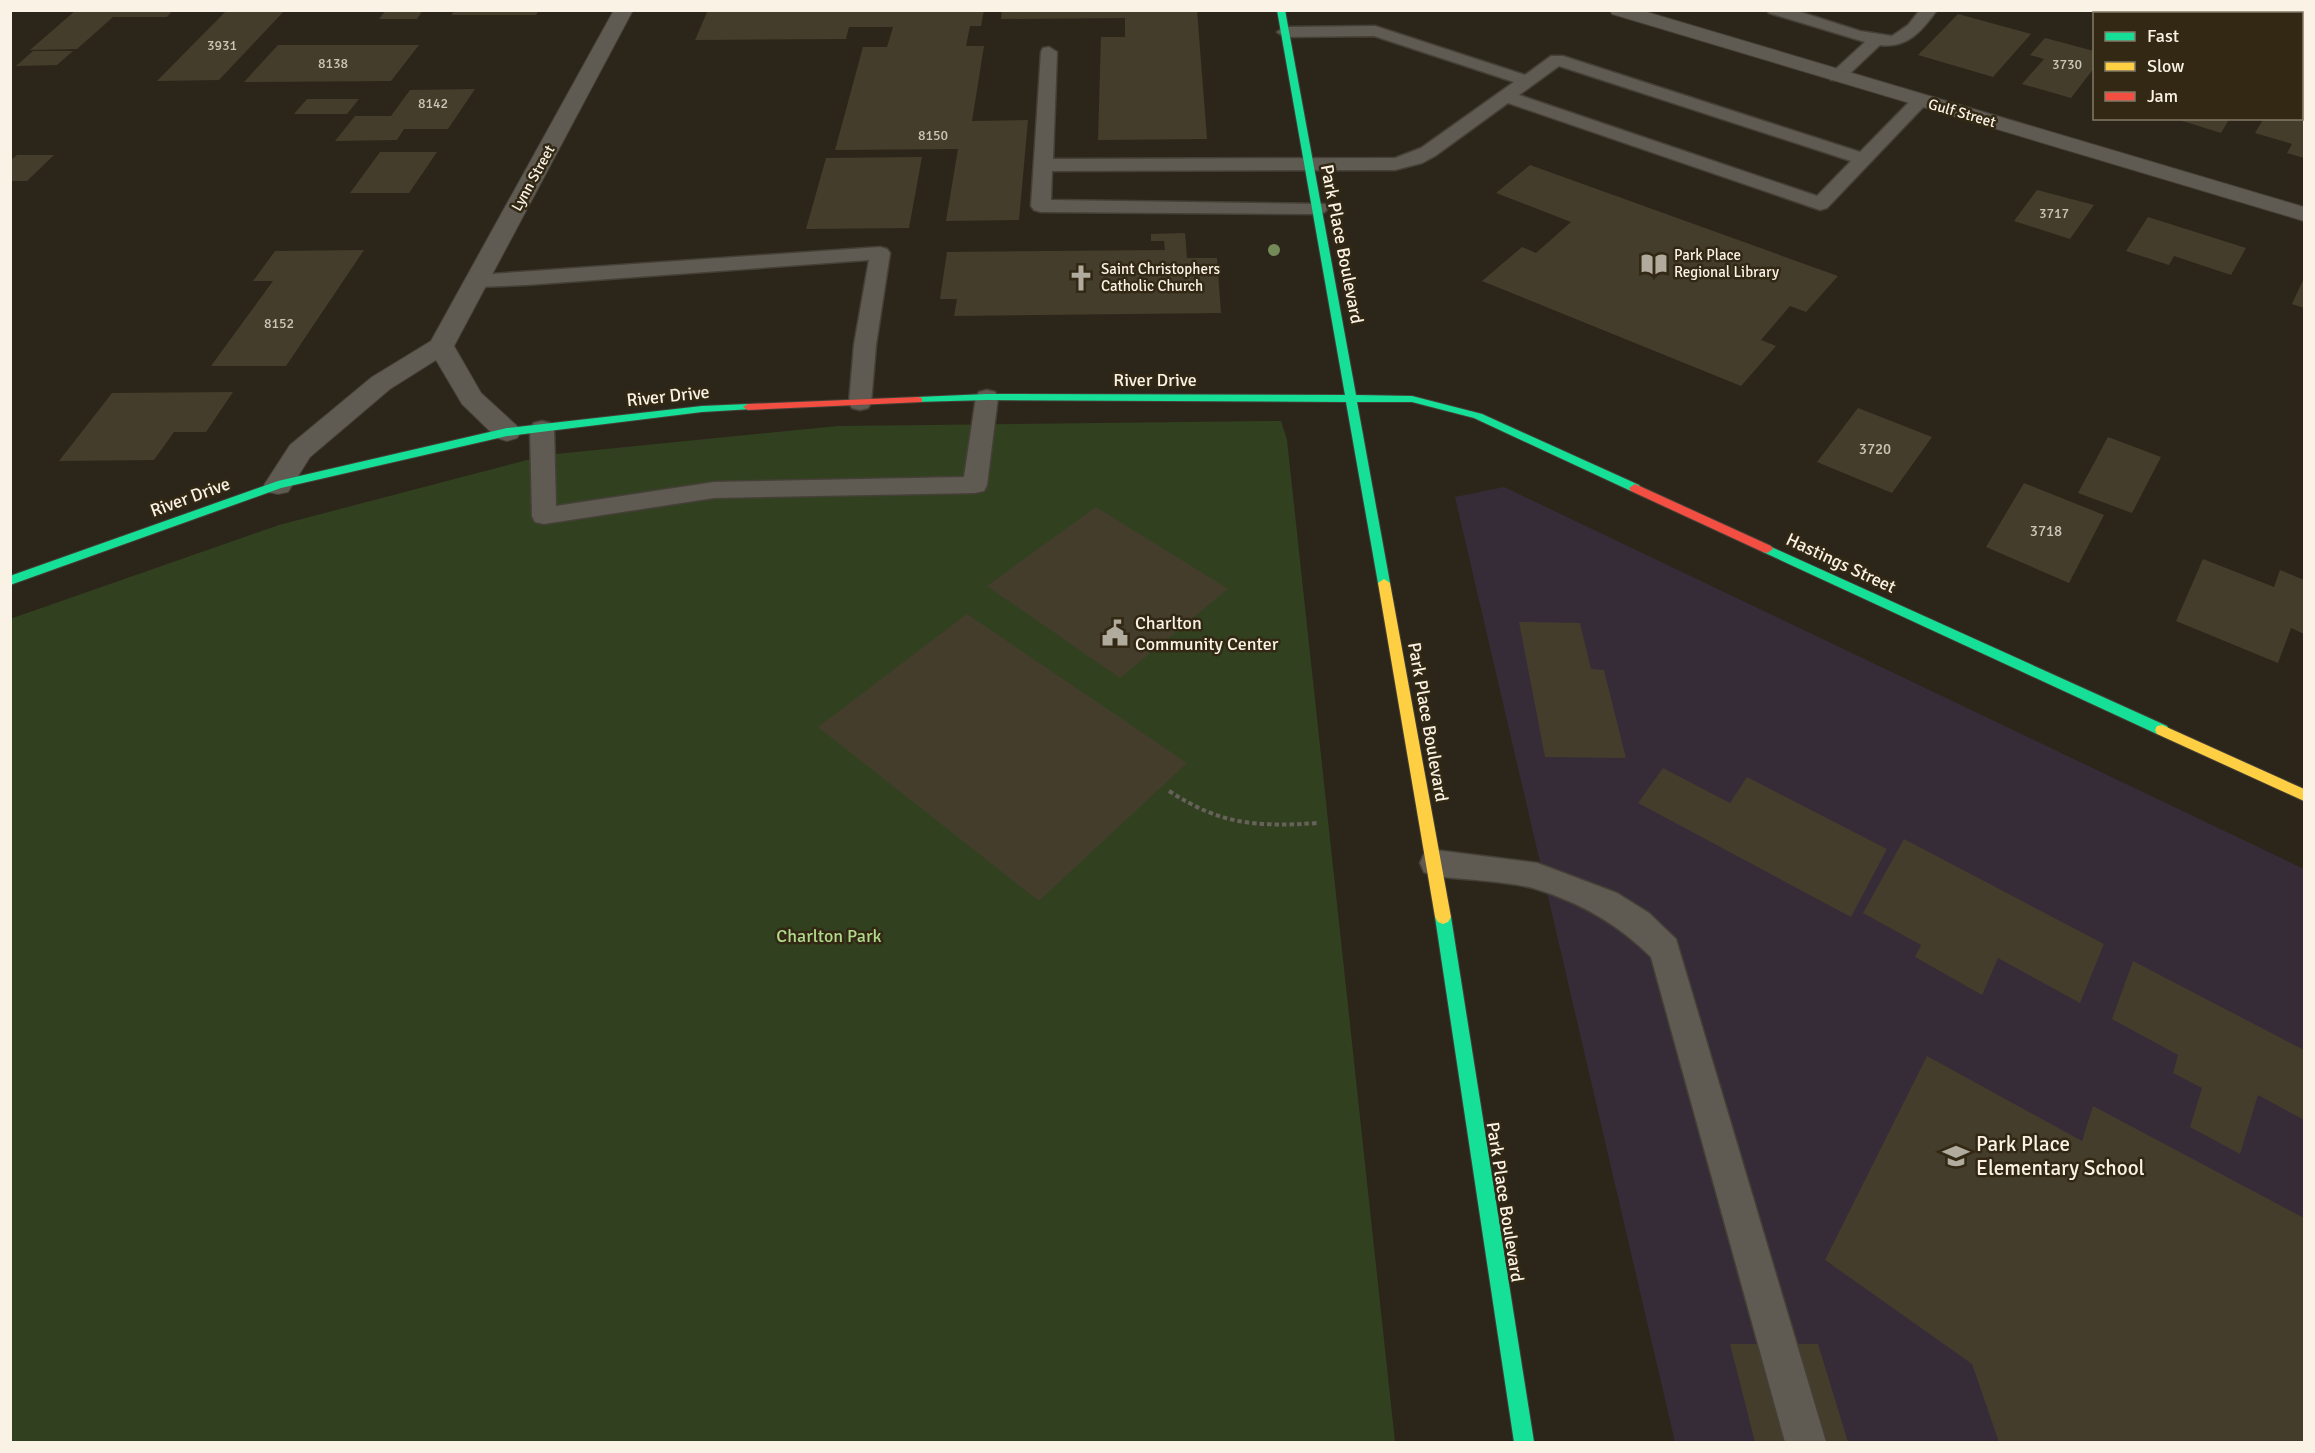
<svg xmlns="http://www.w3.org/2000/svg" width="2315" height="1453" viewBox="0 0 2315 1453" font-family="Signika,sans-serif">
<rect width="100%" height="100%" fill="#2c261a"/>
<path fill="#352c38" d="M1504 487 2304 869V1442H1675L1455 497Z"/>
<path fill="#314120" d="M1281 421 1287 440 1395 1442H11L10 619 279 525 546 455 838 426Z"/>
<path fill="#443d2c" d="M76 10H173L167 17H113L77 49 30 50Z
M227 10H285L219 80 157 81Z
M386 10H423L417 19H379Z
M455 10H539L536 15H451Z
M708 10H984L981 26H970L966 46H984L972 121 1028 120 1019 220 946 221 958 149 835 150 863 47H887L893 27H849L846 39 695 40Z
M1002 10H1197L1207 139 1098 140 1101 37H1125V18L1001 19Z
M1958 14 2031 34 1993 77 1918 55Z
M2045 38 2094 51V68L2071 98 2022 84 2044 59 2030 55Z
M278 45H419L391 81 244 82Z
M33 51H73L57 65 16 66Z
M2302 86 2304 87V158L2287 153 2292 144 2255 133 2264 118H2302Z
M475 89 448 129H404L397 140 335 141 355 116H391L410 90Z
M307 99H359L347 114H294Z
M2173 118H2230L2221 133Z
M380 152H437L409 193H350Z
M17 155H54L27 181H10V161Z
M922 157 909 228 806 229 826 158Z
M1530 165 1838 276 1806 312 1790 306 1761 340 1776 346 1741 386 1482 281 1522 247 1536 253 1571 222 1496 193Z
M2037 190 2094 205 2070 239 2014 221Z
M2148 217 2246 248 2231 275 2174 256 2169 265 2126 251Z
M1185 233 1187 258H1217L1221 313 954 316 957 299H940L947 252 1165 250 1164 241H1151V234Z
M364 250 286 366H211L273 281H253L275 251Z
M2304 278V308L2292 304Z
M233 392 206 432H174L154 460 59 461 112 393Z
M1858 408 1932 437 1892 493 1817 462Z
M2108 437 2161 457 2132 513 2078 493Z
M2024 483 2104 515 2069 583 1986 547Z
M1096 507 1228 589 1120 678 987 586Z
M2203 559 2274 587 2280 570 2304 580V634L2291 628 2278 663 2176 621Z
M967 614 1187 763 1039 901 818 727Z
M1519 622 1580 623 1591 669 1604 670 1626 758 1545 757Z
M1663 768 1730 803 1747 777 1887 849 1851 917 1638 803Z
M1904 839 2104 944 2080 1003 1998 958 1982 995 1915 957 1921 945 1863 913Z
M2133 961 2304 1050V1120L2258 1095 2240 1154 2190 1127 2202 1088 2173 1073 2178 1055 2112 1019Z
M1927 1056 2082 1141 2093 1106 2304 1218V1442H1999L1972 1364 1825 1260Z
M1730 1344H1818L1848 1442H1755Z"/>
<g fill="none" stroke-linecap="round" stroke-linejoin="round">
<g stroke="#454037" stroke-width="3">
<path id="lane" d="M1767 10H1794L1860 31 1892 36 1908 25 1920 10H1937C1923 30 1907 49 1880 45L1843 80H1831L1828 76 1865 42 1769 13Z
M1375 26 1525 75 1551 56H1563L1860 152 1914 97H1926L1929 101 1827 208 1820 210 1508 103 1435 156 1422 163 1395 170 1052 171 1051 200 1325 204 1328 208 1325 212 1318 214 1041 212 1034 210 1031 206 1041 52 1043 48 1049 47 1057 52 1053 159 1395 158 1421 148 1514 82 1374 36 1285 37 1277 32 1285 27ZM1559 66 1851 161 1817 196 1519 95Z
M880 247 887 249 890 253 876 345 871 403 868 408 860 410 852 408 849 403 854 345 869 260 526 285 477 287 470 285 467 281 470 277 477 275Z
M987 390 995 392 998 397 987 485 984 491 975 493 714 498 544 524 535 522 532 516 530 428 534 423 542 421 550 423 554 428 556 506 714 482 964 477 976 397 979 392Z
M1435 850 1537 863 1548 867 1617 893 1649 913 1676 939 1826 1442H1785L1651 957C1618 924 1581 903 1536 889 1509 881 1465 880 1435 876L1424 872 1420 863 1424 854Z"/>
</g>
<g stroke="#454037" stroke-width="2">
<path id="street" d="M614 10H633L454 346 481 393 517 426 521 432 517 438 507 441 497 438 462 404 436 360 390 389 310 457 288 492 278 494 268 492 264 485 290 445 372 377 431 341Z
M1610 10H1640L2304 207V221L1612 14Z"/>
</g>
<g stroke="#454037" stroke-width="2">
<path id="fast" d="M1277 10H1285L1356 395 1412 396 1482 414 1639 485 1641 488 1639 491H1631L1474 418 1412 402H1357L1390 583 1384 587 1378 583 1346 402 987 400 914 402V398L918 397 987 394 1345 395Z
M748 404 753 407 752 409 702 412 507 436 281 488 10 585V576L278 481 507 428 702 406Z
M1767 545 2167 726 2169 730 2167 734H2157L1763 552 1761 549Z
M1443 910 1448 912 1451 917 1534 1442H1514L1435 917 1438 912Z"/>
</g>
<g stroke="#454037" stroke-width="2">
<path id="slow" d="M1384 579 1390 583 1451 917 1448 922 1443 924 1438 922 1435 917 1378 583Z
M2162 725 2304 789V801L2157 734 2155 730 2157 726Z"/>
</g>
<g stroke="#454037" stroke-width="2">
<path id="jam" d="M918 397 922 398V402L748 410 743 407 748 404Z
M1635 484 1771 546 1773 549 1767 553 1763 552 1631 491 1629 488Z"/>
</g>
<path stroke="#666159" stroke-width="4" stroke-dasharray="4.5 3" stroke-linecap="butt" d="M1169 791C1221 825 1257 827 1318 823"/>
<use href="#lane" fill="#605b52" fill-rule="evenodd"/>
<use href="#street" fill="#605b52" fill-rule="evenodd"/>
<use href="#fast" fill="#16e098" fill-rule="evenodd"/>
<use href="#slow" fill="#ffcf43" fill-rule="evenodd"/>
<use href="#jam" fill="#f24e42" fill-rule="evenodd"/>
</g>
<circle fill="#758a59" cx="1274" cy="250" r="6"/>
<defs>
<g id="library-bare" transform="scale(2.07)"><path d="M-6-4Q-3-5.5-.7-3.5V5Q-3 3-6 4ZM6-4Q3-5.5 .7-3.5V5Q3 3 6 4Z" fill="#b1ab9e" stroke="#332813" stroke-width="2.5" paint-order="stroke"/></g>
<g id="church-bare" transform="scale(2.07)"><path d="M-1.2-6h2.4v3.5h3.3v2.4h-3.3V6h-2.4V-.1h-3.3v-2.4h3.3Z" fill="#b1ab9e" stroke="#332813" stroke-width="2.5" paint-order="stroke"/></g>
<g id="civic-bare" transform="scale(2.07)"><path d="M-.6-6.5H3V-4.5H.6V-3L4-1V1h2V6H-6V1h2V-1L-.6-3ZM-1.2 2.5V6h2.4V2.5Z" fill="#b1ab9e" stroke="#332813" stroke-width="2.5" paint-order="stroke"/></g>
<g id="school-bare" transform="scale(2.07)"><path d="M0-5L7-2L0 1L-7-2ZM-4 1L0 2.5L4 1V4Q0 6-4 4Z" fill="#b1ab9e" stroke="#332813" stroke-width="2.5" paint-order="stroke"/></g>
</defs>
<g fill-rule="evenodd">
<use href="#library-bare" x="1654" y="264"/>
<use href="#church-bare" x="1081" y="278"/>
<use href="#civic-bare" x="1115" y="633"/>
<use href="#school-bare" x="1956" y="1156"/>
</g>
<g text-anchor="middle" stroke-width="5" stroke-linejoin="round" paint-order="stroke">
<g font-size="14" fill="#ccc5b7">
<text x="222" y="50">3931</text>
<text x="333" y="68">8138</text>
<text x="2067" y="69">3730</text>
<text x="433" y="108">8142</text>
<text x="933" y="140">8150</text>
<text x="2054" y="218">3717</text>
<text x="279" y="328">8152</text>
</g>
<g font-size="15" fill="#f9f2e5" stroke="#332813">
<text transform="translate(1962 113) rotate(16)" y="5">Gulf Street</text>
<text transform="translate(533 178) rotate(-61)" y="5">Lynn Street</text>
</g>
<g font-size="15" fill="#f9f2e5" stroke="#332813" text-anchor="start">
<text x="1674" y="260">Park Place<tspan x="1674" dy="17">Regional Library</tspan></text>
<text x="1101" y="274">Saint Christophers<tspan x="1101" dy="17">Catholic Church</tspan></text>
</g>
<g font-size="15" fill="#ccc5b7">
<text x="1875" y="454">3720</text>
<text x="2046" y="536">3718</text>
</g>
<g font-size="18" fill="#f9f2e5" stroke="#332813">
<text transform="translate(1342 244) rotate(79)" y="6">Park Place Boulevard</text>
<text x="1155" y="386">River Drive</text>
<text transform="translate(668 396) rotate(-6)" y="6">River Drive</text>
<text transform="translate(190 497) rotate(-20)" y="6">River Drive</text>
<text transform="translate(1841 563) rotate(25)" y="6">Hastings Street</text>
<text transform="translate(1428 722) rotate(80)" y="6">Park Place Boulevard</text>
<text transform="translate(1505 1202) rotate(81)" y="6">Park Place Boulevard</text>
</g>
<g font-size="18" fill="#f9f2e5" stroke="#332813" text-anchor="start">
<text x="1135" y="629">Charlton<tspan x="1135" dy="21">Community Center</tspan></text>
</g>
<g font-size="18" fill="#b0db8c" stroke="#332813">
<text x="829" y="942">Charlton Park</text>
</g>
<g font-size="21" fill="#f9f2e5" stroke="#332813" text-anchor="start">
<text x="1976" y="1151">Park Place<tspan x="1976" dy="24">Elementary School</tspan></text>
</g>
</g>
<rect width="2315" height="1453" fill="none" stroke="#f9f2e5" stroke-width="24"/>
<rect x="2093" y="12" width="210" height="108" fill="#332813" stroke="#827967" stroke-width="1.5"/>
<rect x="2105" y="32" width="30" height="9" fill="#16e098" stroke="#827967" stroke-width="1.5"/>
<text x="2147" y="42" font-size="18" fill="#f9f2e5">Fast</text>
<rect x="2105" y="62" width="30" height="9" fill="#ffcf43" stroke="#827967" stroke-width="1.5"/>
<text x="2147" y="72" font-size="18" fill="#f9f2e5">Slow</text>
<rect x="2105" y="92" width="30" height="9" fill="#f24e42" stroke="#827967" stroke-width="1.5"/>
<text x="2147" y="102" font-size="18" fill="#f9f2e5">Jam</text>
</svg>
